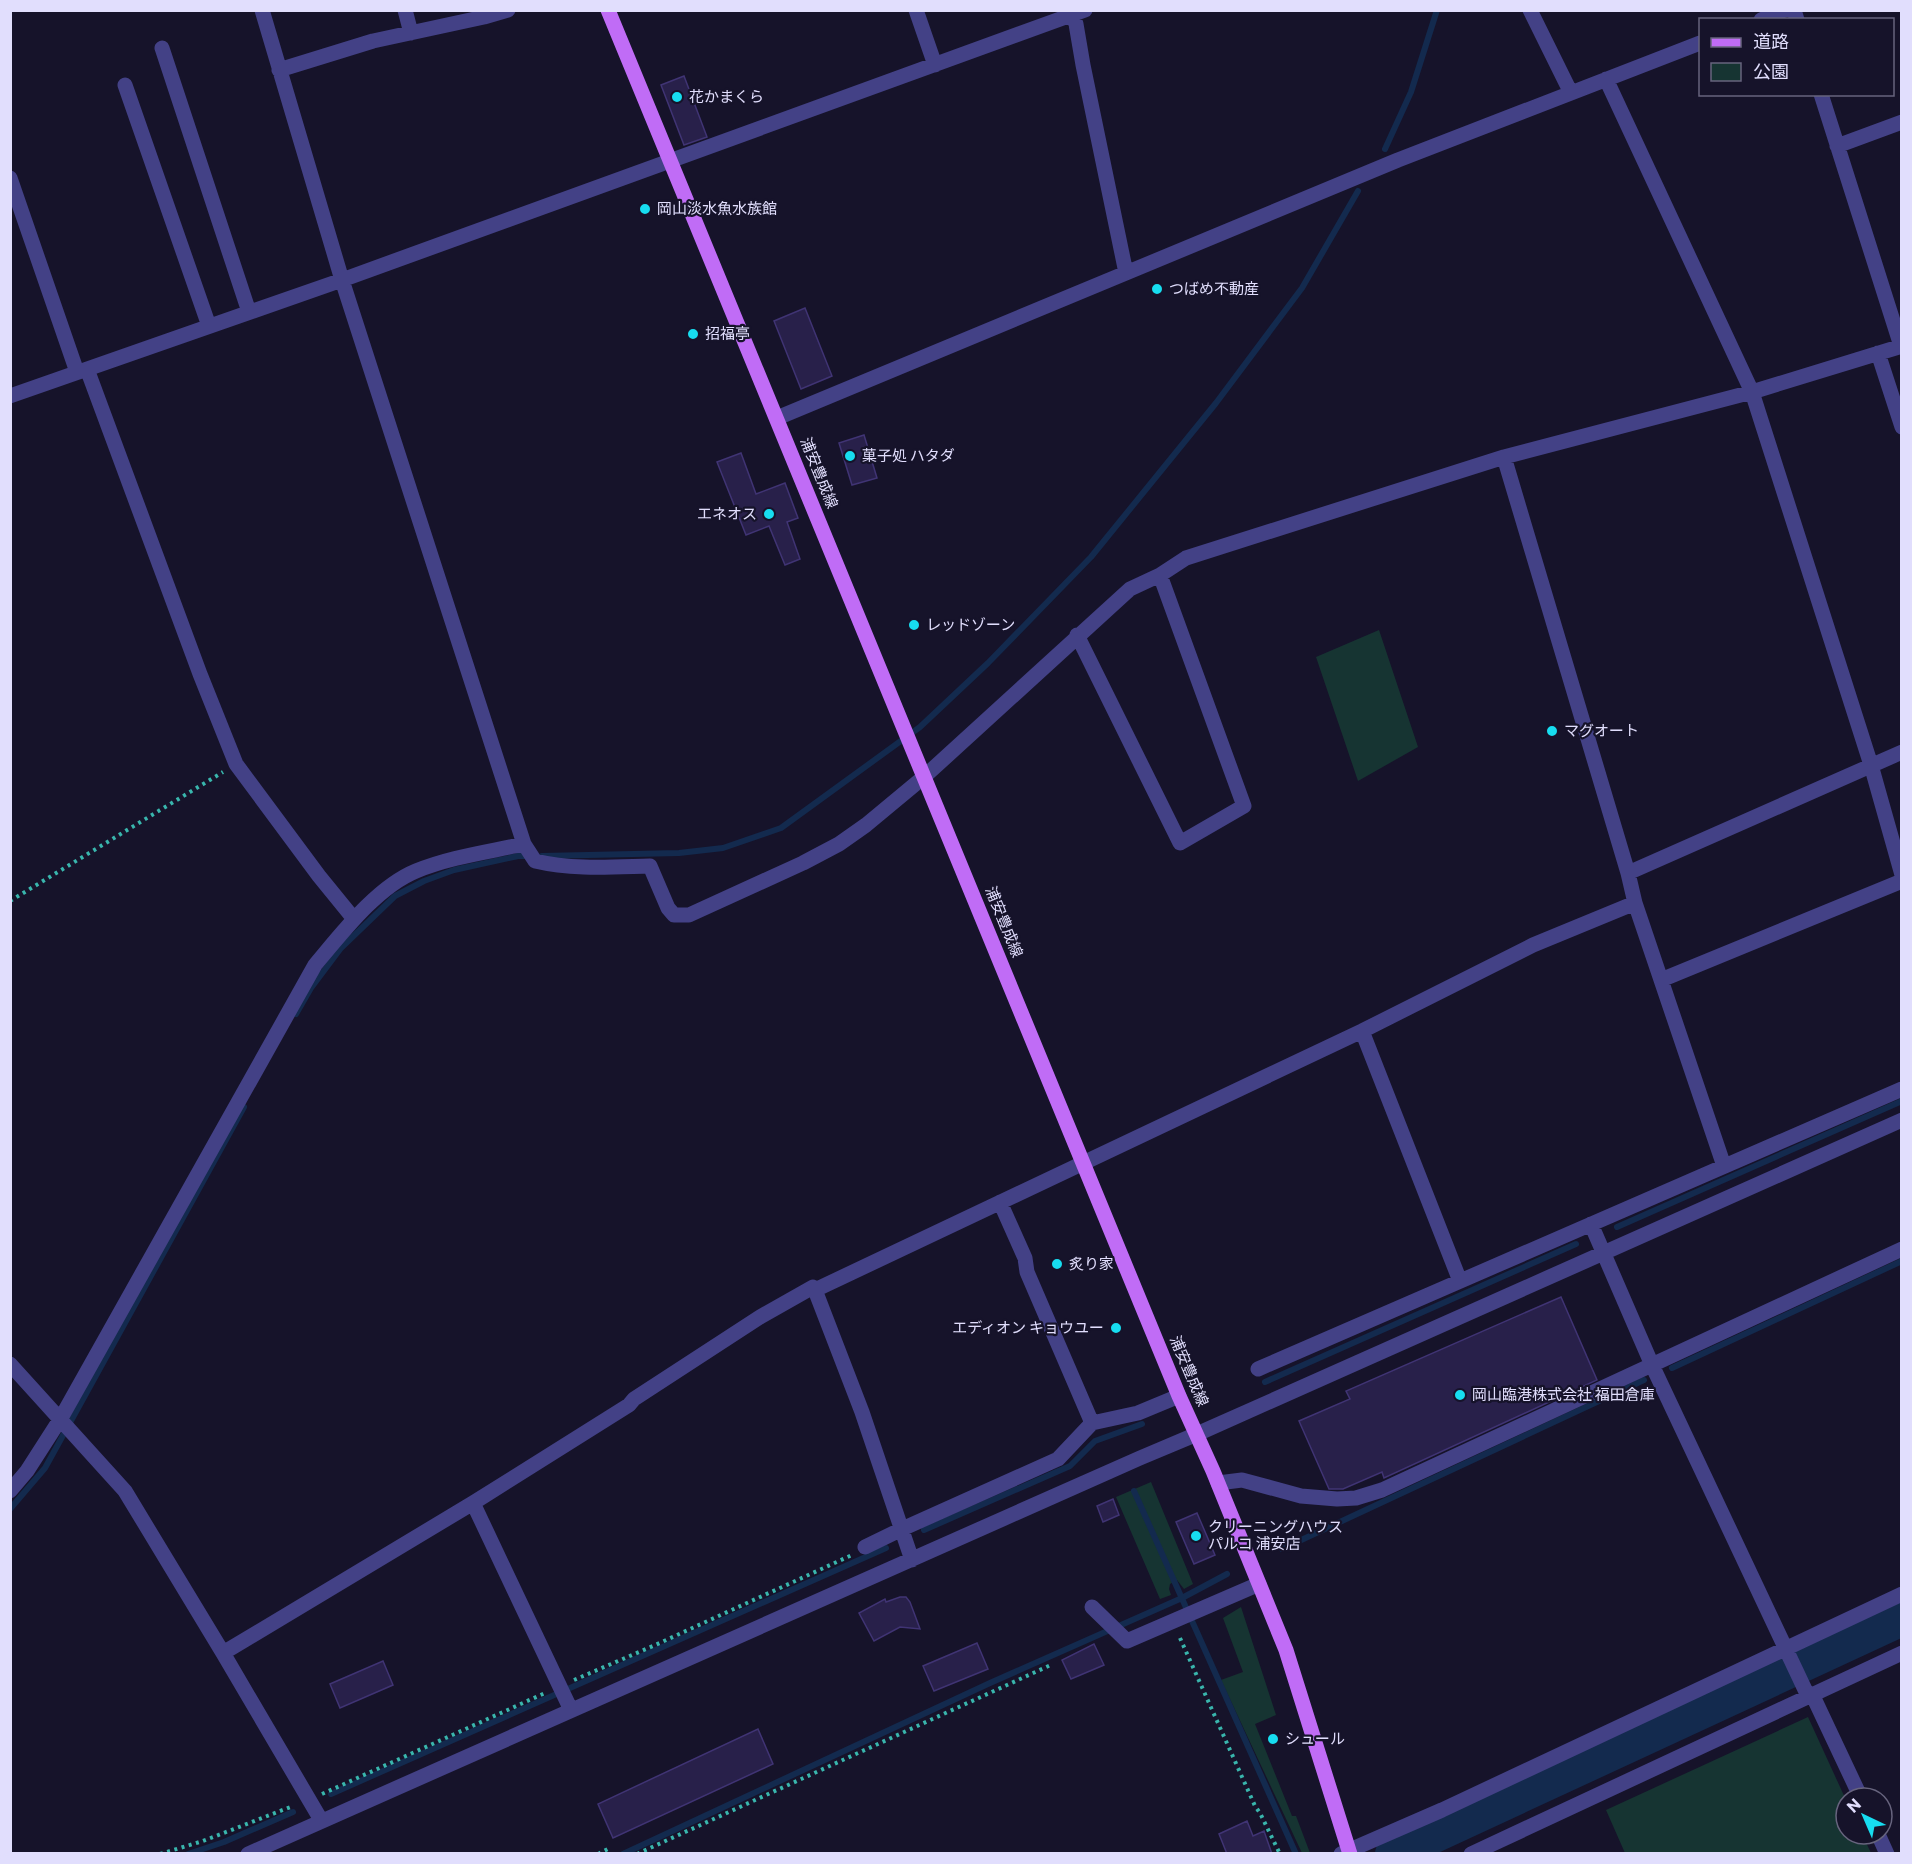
<svg xmlns="http://www.w3.org/2000/svg" width="1912" height="1864" viewBox="0 0 1912 1864" font-family="Commissioner,'Noto Sans JP',sans-serif">
<rect width="100%" height="100%" fill="#16132a"/>
<path fill="#163432" d="M1379 630 1418 747 1358 781 1316 657Z
M1151 1482 1193 1584 1184 1589 1177 1580 1170 1584 1169 1589 1171 1595 1160 1599 1116 1497Z
M1241 1607 1276 1715 1255 1724 1292 1816H1296L1310 1853H1302L1221 1680 1243 1672 1223 1618Z
M1808 1717 1846 1800V1834H1862L1871 1853H1625L1606 1810Z"/>
<g fill="none" stroke-linecap="round" stroke-linejoin="round">
<path stroke="#132a4e" stroke-width="6" d="M1385 149 1411 92 1437 10
M542 856 679 853 723 848 781 828 920 727 988 663 1091 557 1216 403 1302 288 1358 191
M296 1014 311 988 341 948 395 896 424 881 454 870 518 856H529
M1617 1227 1902 1101
M1672 1368 1902 1261
M1265 1382 1576 1244
M1134 1491 1296 1854
M10 1509 45 1468 244 1107
M924 1530 1070 1466 1095 1441 1142 1424
M1282 1549 1644 1380
M331 1794 886 1548
M188 1854 224 1842 293 1812
M623 1854 990 1683 1182 1598 1227 1574"/>
<path stroke="#132a4e" stroke-width="36" d="M1393 1854 1902 1618"/>
</g>
<path fill="#28204a" stroke="#403474" stroke-width="1.5" d="M684 76 707 137 684 145 661 85Z
M805 308 832 376 801 389 774 321Z
M864 435 877 478 852 485 839 443Z
M741 453 756 494 785 483 798 518 787 522 800 559 785 565 769 526 746 535 717 462Z
M1561 1297 1597 1380 1384 1478 1382 1472 1343 1489H1329L1299 1421 1350 1399 1346 1391Z
M1113 1499 1119 1515 1103 1522 1097 1506Z
M1197 1513 1215 1555 1194 1564 1176 1522Z
M900 1597H906L910 1602 920 1629 900 1627 874 1641 859 1613 885 1599 886 1602Z
M977 1643 988 1669 934 1691 923 1666Z
M1094 1644 1104 1665 1071 1679 1062 1660Z
M383 1661 393 1685 340 1708 330 1684Z
M758 1729 773 1764 613 1838 598 1804Z
M1247 1821 1253 1836 1264 1831 1272 1854H1227L1219 1834Z"/>
<g fill="none" stroke-linecap="round" stroke-linejoin="round">
<path stroke="#39b6ad" stroke-width="4" stroke-dasharray="3 4.5" stroke-linecap="butt" d="M10 901 223 772
M1180 1638 1255 1806 1260 1813 1280 1854
M574 1680 653 1646 852 1555
M322 1794 545 1693
M160 1854 203 1841 293 1806
M598 1854 610 1848
M637 1854 1053 1664"/>
<path stroke="#434186" stroke-width="15" d="M262 10 342 280 524 844 535 861C573 870 611 867 650 866L668 908 674 915H689L803 863 839 844 866 825 925 776 1130 589 1160 575 1186 558 1504 457 1752 392 1902 346
M405 10 411 33
M916 10 935 65
M1070 10 1076 24 1083 65 1126 273
M1530 10 1571 93
M1794 10 1797 20
M1761 20 1784 10
M162 48 249 312
M279 70 373 41 484 17 508 10
M1606 79 1752 392 1871 765 1902 875
M125 85 209 326
M1821 94 1901 346
M1837 146 1902 122
M10 178 77 372
M1878 353 1902 427
M87 369 200 674 236 764 319 876 354 919
M10 396 342 280 1085 10
M777 418 1398 160 1700 43
M1504 457 1628 873 1635 903 1724 1166
M1077 635 1180 843 1244 806 1160 575
M1628 873 1902 752
M1661 980 1902 881
M1362 1031 1460 1281
M1000 1202 1025 1258 1027 1272 1092 1423
M1591 1224 1652 1365 1808 1696
M815 1290 862 1412 912 1560
M10 1364 125 1491 223 1653 321 1820
M1258 1369 1902 1089
M1218 1483 1242 1480 1301 1496 1337 1499 1356 1498 1382 1490 1902 1249
M10 1491 27 1471 61 1418 315 965C342 933 377 887 416 871 450 857 488 852 524 844
M473 1503 571 1710
M865 1547 902 1529 1058 1459 1092 1423 1138 1413 1179 1396
M1092 1607 1127 1641 1259 1584
M223 1653 473 1503 629 1405 634 1399 760 1317 813 1287 815 1290 1362 1031 1533 945 1635 903
M1812 1694 1861 1798
M1878 1834 1887 1854
M248 1854 1140 1458 1197 1434 1902 1120
M1341 1854 1442 1810 1902 1594
M1471 1854 1902 1653"/>
<path stroke="#c06cf6" stroke-width="15" d="M608 10 1179 1396 1213 1471 1286 1650 1350 1854"/>
</g>
<g fill="#17ddf0" stroke="#16132a" stroke-width="2">
<circle cx="677" cy="97" r="6"/>
<circle cx="645" cy="209" r="6"/>
<circle cx="1157" cy="289" r="6"/>
<circle cx="693" cy="334" r="6"/>
<circle cx="850" cy="456" r="6"/>
<circle cx="769" cy="514" r="6"/>
<circle cx="914" cy="625" r="6"/>
<circle cx="1552" cy="731" r="6"/>
<circle cx="1057" cy="1264" r="6"/>
<circle cx="1116" cy="1328" r="6"/>
<circle cx="1460" cy="1395" r="6"/>
<circle cx="1196" cy="1536" r="6"/>
<circle cx="1273" cy="1739" r="6"/>
</g>
<g text-anchor="middle" stroke-width="4.5" stroke-linejoin="round" paint-order="stroke">
<g font-size="15" fill="#e1defd" stroke="#16132a" text-anchor="start">
<text x="689" y="102">花かまくら</text>
<text x="657" y="214">岡山淡水魚水族館</text>
<text x="1169" y="294">つばめ不動産</text>
<text x="705" y="339">招福亭</text>
<text x="862" y="461">菓子処 ハタダ</text>
<text x="757" y="519" text-anchor="end">エネオス</text>
<text x="926" y="630">レッドゾーン</text>
<text x="1564" y="736">マグオート</text>
<text x="1069" y="1269">炙り家</text>
<text x="1104" y="1333" text-anchor="end">エディオン キョウユー</text>
<text x="1472" y="1400">岡山臨港株式会社 福田倉庫</text>
<text x="1208" y="1532">クリーニングハウス<tspan x="1208" dy="17">パルコ 浦安店</tspan></text>
<text x="1285" y="1744">シュール</text>
</g>
<g font-size="15" fill="#e1defd" stroke="#16132a">
<text transform="translate(819 473) rotate(68)" y="5">浦安豊成線</text>
<text transform="translate(1004 922) rotate(68)" y="5">浦安豊成線</text>
<text transform="translate(1189 1371) rotate(67)" y="5">浦安豊成線</text>
</g>
</g>
<rect width="1912" height="1864" fill="none" stroke="#e1defd" stroke-width="24"/>
<rect x="1699" y="18" width="195" height="78" fill="#16132a" stroke="#67647e" stroke-width="1.5"/>
<rect x="1711" y="38" width="30" height="9" fill="#c06cf6" stroke="#67647e" stroke-width="1.5"/>
<text x="1753" y="48" font-size="18" fill="#e1defd">道路</text>
<rect x="1711" y="63" width="30" height="18" fill="#163432" stroke="#67647e" stroke-width="1.5"/>
<text x="1753" y="78" font-size="18" fill="#e1defd">公園</text>
<g transform="translate(1864 1816) rotate(316)"><circle r="28" fill="#16132a" stroke="#67647e" stroke-width="1.5"/>
<path d="M0-4.5L10 22L0 15L-10 22Z" fill="#17ddf0"/>
<text y="-9" font-size="16" font-weight="bold" text-anchor="middle" fill="#e1defd">N</text>
</g>
</svg>
